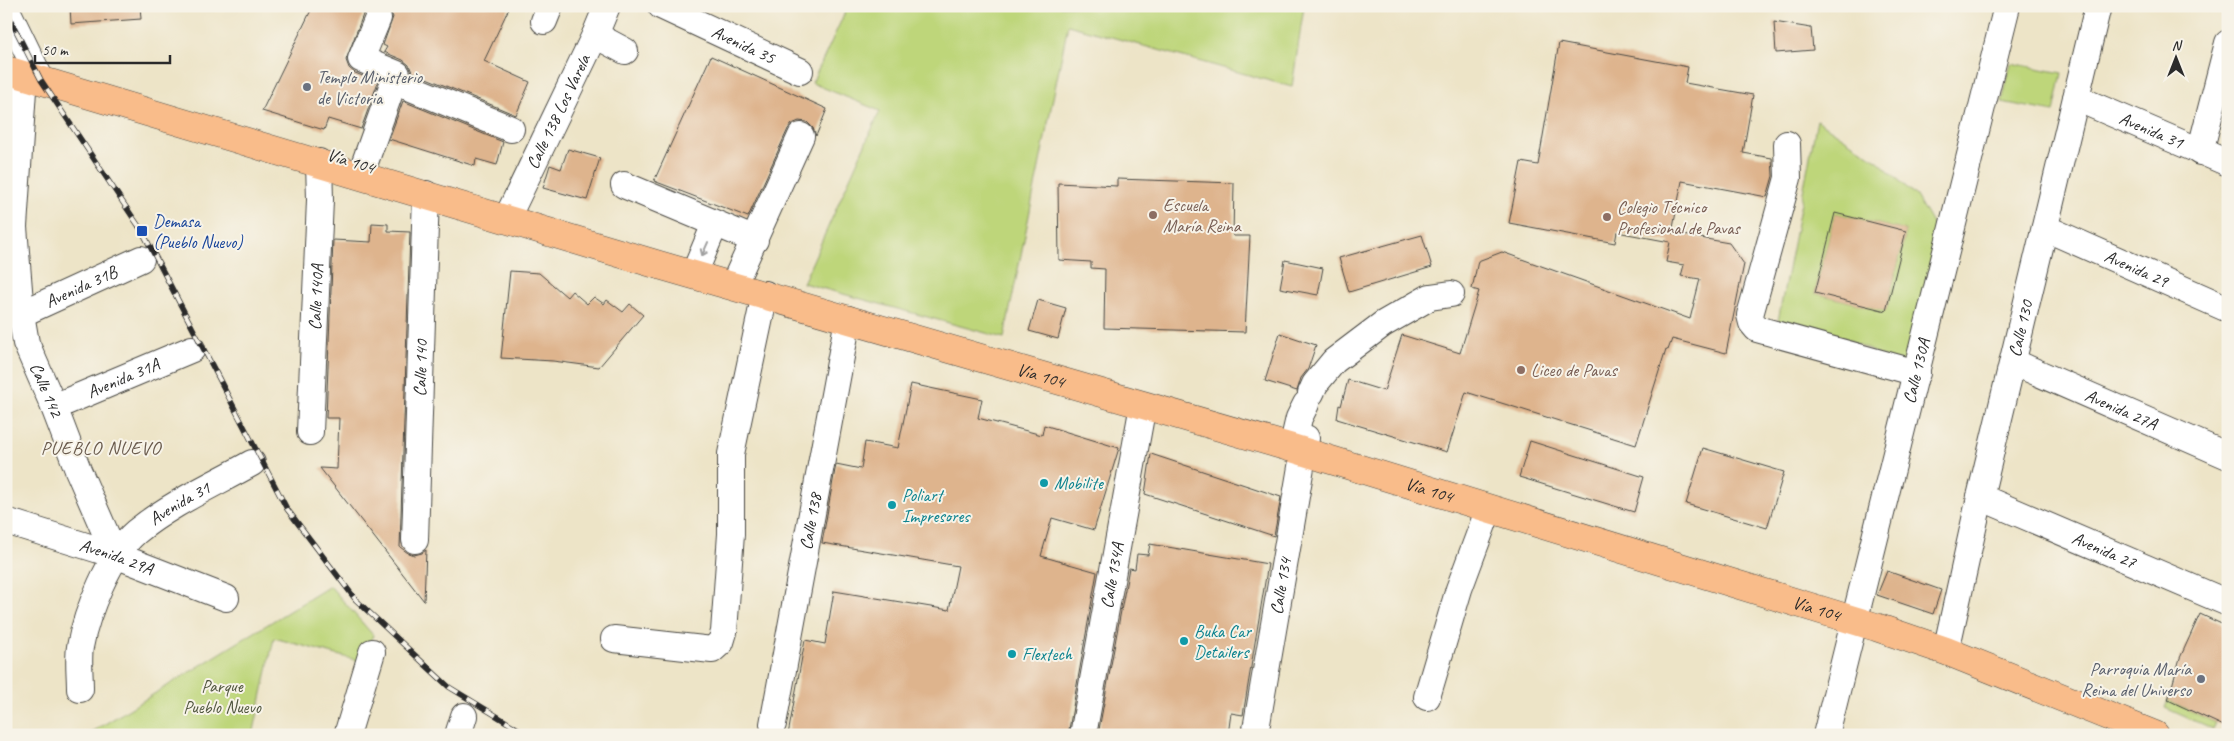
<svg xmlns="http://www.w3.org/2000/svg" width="2234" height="741" viewBox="0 0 2234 741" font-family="Caveat,sans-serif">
<rect width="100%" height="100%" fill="#f7f3e8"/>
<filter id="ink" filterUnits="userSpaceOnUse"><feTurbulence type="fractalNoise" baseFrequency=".02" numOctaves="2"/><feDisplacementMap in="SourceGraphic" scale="10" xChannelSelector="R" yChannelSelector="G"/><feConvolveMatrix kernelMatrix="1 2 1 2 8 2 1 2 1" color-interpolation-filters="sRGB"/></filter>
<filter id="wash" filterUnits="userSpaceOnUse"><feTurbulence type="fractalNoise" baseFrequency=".0096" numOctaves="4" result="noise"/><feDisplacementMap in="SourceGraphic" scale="20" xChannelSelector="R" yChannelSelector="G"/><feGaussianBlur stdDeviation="1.12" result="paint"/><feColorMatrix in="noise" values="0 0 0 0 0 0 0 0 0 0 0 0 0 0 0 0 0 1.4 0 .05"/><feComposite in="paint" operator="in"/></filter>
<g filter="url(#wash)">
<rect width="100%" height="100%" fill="#ede4c7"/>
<path fill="#bed67a" stroke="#748052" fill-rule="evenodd" d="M848 6H1304L1292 87 1068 25 1004 338 803 283 880 111 812 83Z
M2011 63 2062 73 2054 112 2002 102Z
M1817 120 1878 161 1916 196 1938 234 1903 367 1841 336 1778 321ZM1835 213 1906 231 1886 311 1815 293Z
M330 586 373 635 363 662 274 638 253 735H87Z
M2168 700 2216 723 2213 729 2165 708Z"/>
<g id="blocks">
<path fill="#deb48d" d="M70 6H140L141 19 71 24Z
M313 6H369L364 12 346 60 349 68 355 73 378 82 361 129 328 119 324 130 262 111Z
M387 6H510L484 61 530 82 516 115 412 72 409 65 403 60 384 52 387 47 383 45 393 17Z
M1774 22 1811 28 1813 50 1776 53Z
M1559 43 1688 67 1685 83 1753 95 1743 153 1772 158 1773 176 1767 197 1682 181 1672 233 1729 243 1744 264 1726 353 1672 339 1668 350 1666 349 1636 445 1466 392 1447 452 1337 419 1339 405 1341 406 1348 380 1384 391 1402 335 1460 353 1479 291 1472 289 1478 261 1502 252 1690 319 1700 279 1681 276 1684 265 1666 262 1670 242 1617 232 1615 243 1509 223 1521 162 1538 165Z
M711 56 827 109 816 136 813 128 807 122 799 121 792 124 788 129 748 217 654 181Z
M403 101 503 142 497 165 476 159 475 166 389 139Z
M568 149 600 158 587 200 543 188 550 165 561 169Z
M1117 179 1234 183 1233 236H1250L1245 332 1104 328 1105 269 1091 268V262L1059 260 1058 183 1117 186Z
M1835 213 1906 231 1886 311 1815 293Z
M372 223 388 224V231L410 232 400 547 408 553 414 555 422 553 426 550 424 601 320 468 337 469 339 418H326L333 240 371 242Z
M1422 235 1432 267 1349 292 1339 258Z
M1285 260 1323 268 1318 295 1280 288Z
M510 271 539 273 567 297 572 291 587 304 594 297 604 304 607 300 623 312 630 304 643 315 599 367 553 361 501 358Z
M1038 300 1066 308 1058 339 1029 331Z
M1280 333 1316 345 1308 369 1301 378 1297 391 1265 381Z
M911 384 982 399 978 418 1042 435 1044 425 1119 448 1094 530 1052 518 1041 556 1097 572 1068 735H788L805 640 825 644 834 591 949 610 958 566 822 543 836 464 861 469 865 442 898 448Z
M1530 441 1644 477 1634 512 1519 477Z
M1703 448 1784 472 1767 528 1686 504Z
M1151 454 1281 497 1274 536 1145 494Z
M1150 544 1268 564 1243 715 1231 713 1228 735H1098L1129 568 1135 569 1137 554 1148 555Z
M1887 571 1941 590 1933 614 1877 595Z
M2200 614 2228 627V728L2168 700 2180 658Z"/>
</g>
</g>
<g filter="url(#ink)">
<use href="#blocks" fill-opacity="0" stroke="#484742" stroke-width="1"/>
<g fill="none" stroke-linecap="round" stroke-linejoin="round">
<g stroke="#484742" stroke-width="28">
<g id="minor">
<path id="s1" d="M661 6 800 71"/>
<path d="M6 8 41 80"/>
<path d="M378 18 361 59 397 74 394 81"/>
<path d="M544 21 550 6"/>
<path d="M595 35 625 51"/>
<path id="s2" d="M24 75 14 227 21 314 26 343 54 407 78 470 115 555"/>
<path id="s3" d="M2076 98 2228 163"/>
<path d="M1787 144 1788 178 1750 315 1752 323 1757 329 1917 373"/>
<path d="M2200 152 2228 43"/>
<path d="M364 165 394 81 511 129"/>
<path d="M624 185 755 240"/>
<path id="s4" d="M507 218 595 35 607 6"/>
<path id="s5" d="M2045 228 2228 309"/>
<path d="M694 274 715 224"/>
<path d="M733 286 801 136"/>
<path id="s6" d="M21 314 141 259"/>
<path id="s7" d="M2013 362 2228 456"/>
<path d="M1311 393 1315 384 1334 361 1383 324 1430 297 1451 294"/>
<path id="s8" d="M54 407 192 349"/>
<path id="s9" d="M310 432 320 200 319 162"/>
<path d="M1292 448 1299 418 1306 404"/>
<path id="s10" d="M1980 497 2228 603"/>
<path id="s11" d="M6 521 115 555 226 598"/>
<path id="s12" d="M415 540 426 194"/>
<path d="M614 639 712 650 721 642 724 632 731 534V454L765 294"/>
<path id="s13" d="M1946 651 1980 497 2098 6"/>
<path id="s14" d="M80 689C80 675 78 660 80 647 86 613 110 554 136 532 170 504 213 485 252 463"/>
<path d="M1427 697 1459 589 1485 519 1491 509"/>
<path id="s15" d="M773 724 848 319"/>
<path d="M347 735 372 652"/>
<path d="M458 735 464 716"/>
<path id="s16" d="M1083 735 1141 416"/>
<path id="s17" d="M1255 735 1306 438"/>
<path id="s18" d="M1826 735 2007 6"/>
</g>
</g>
<g stroke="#484742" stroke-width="29">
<g id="major">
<path id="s19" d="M6 70 659 265 1292 448 1876 627 1946 651 2155 735"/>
</g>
</g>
<use href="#minor" stroke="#fff" stroke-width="26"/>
<use href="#major" stroke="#f9bc8a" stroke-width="28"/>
<g stroke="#2b2b2b" stroke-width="5.5">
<path id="rail" d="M6 11 41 80 142 231 287 509 356 600 449 687 528 735"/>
</g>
<use href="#rail" stroke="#f7f3e8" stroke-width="4" stroke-dasharray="11" stroke-linecap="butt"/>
</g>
<defs><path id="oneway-shaft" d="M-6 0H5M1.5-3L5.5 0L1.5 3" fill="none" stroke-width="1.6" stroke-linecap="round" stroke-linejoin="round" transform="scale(1.25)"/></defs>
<use stroke="#a0a0a0" href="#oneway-shaft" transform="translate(705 249) rotate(114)"/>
</g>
<g fill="#6b7280" stroke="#f7f3e8" stroke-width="2">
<circle cx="307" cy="87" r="5"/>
<circle cx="2201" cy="679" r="5"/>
</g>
<g fill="#8d6e63" stroke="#f7f3e8" stroke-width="2">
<circle cx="1153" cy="215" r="5"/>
<circle cx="1607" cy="217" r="5"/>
<circle cx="1521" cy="370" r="5"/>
</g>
<rect fill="#1a4fb4" stroke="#f7f3e8" stroke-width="2" x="136" y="225" width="12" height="12" rx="2.5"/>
<g fill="#0f9aa8" stroke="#f7f3e8" stroke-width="2">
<circle cx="1044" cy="483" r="5"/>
<circle cx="892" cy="505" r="5"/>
<circle cx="1184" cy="641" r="5"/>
<circle cx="1012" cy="654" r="5"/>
</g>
<g text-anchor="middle" stroke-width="4" stroke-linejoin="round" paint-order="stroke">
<g font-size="18" fill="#2b2b2b" stroke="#f7f3e8">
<text dy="6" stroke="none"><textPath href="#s1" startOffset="91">Avenida 35</textPath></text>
<text dy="6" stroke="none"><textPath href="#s4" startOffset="118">Calle 138 Los Varela</textPath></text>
<text dy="6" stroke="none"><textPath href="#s3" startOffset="82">Avenida 31</textPath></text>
<text transform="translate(351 161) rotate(17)" y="6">Vía 104</text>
<text dy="6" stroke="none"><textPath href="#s5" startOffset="100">Avenida 29</textPath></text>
<text dy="6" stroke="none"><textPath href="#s6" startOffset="66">Avenida 31B</textPath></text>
<text dy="6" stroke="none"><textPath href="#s9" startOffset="135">Calle 140A</textPath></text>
<text dy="6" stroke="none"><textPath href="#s13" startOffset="331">Calle 130</textPath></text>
<text dy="6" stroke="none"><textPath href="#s12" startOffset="172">Calle 140</textPath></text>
<text dy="6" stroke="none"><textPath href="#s18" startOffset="375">Calle 130A</textPath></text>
<text dy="6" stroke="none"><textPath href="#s19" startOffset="1079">Vía 104</textPath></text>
<text dy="6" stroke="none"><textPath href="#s8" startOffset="75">Avenida 31A</textPath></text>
<text dy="6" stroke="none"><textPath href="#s2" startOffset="320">Calle 142</textPath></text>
<text dy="6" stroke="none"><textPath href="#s7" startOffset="118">Avenida 27A</textPath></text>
<text dy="6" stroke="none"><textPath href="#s19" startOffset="1484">Vía 104</textPath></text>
<text dy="6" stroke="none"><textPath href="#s14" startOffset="224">Avenida 31</textPath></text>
<text dy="6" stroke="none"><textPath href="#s15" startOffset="206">Calle 138</textPath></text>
<text dy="6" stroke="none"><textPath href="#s10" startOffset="135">Avenida 27</textPath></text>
<text dy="6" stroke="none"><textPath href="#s11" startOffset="116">Avenida 29A</textPath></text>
<text dy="6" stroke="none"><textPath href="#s16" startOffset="162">Calle 134A</textPath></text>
<text dy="6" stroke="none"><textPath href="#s17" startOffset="151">Calle 134</textPath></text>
<text dy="6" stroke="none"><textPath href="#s19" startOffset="1889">Vía 104</textPath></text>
</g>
<g font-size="18" fill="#5b616d" stroke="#f7f3e8" text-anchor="start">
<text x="317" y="83">Templo Ministerio<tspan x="317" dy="21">de Victoria</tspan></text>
<text x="2191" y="675" text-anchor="end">Parroquia María<tspan x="2191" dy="21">Reina del Universo</tspan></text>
</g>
<g font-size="18" fill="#785e54" stroke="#f7f3e8" text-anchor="start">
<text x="1163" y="211">Escuela<tspan x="1163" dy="21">María Reina</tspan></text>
<text x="1617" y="213">Colegio Técnico<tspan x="1617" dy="21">Profesional de Pavas</tspan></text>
<text x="1531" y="376">Liceo de Pavas</text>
</g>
<g font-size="18" fill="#164399" stroke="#f7f3e8" text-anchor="start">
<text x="153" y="227">Demasa<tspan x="153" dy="21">(Pueblo Nuevo)</tspan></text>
</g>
<g font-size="18" fill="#0d838f" stroke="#f7f3e8" text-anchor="start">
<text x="1054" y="489">Mobilite</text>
<text x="902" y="501">Poliart<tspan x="902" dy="21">Impresores</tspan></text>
<text x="1194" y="637">Buka Car<tspan x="1194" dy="21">Detailers</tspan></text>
<text x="1022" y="660">Flextech</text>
</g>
<g font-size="18" fill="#50563f" stroke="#f7f3e8">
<text x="222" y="692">Parque<tspan x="222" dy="21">Pueblo Nuevo</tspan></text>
</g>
<g font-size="19" letter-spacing="1" fill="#6a5b4d" stroke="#f7f3e8">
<text x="101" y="454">PUEBLO NUEVO</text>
</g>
</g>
<rect width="2234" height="741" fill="none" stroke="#f7f3e8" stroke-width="25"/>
<g transform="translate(2176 58)" stroke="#f7f3e8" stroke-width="4" paint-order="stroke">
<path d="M0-4L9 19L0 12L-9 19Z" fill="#2b2b2b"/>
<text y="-8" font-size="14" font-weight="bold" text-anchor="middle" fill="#2b2b2b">N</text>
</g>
<path d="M35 55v8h135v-8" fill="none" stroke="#2b2b2b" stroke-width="2.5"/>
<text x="42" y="55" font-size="15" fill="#2b2b2b" stroke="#f7f3e8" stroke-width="4" paint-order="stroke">50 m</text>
</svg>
